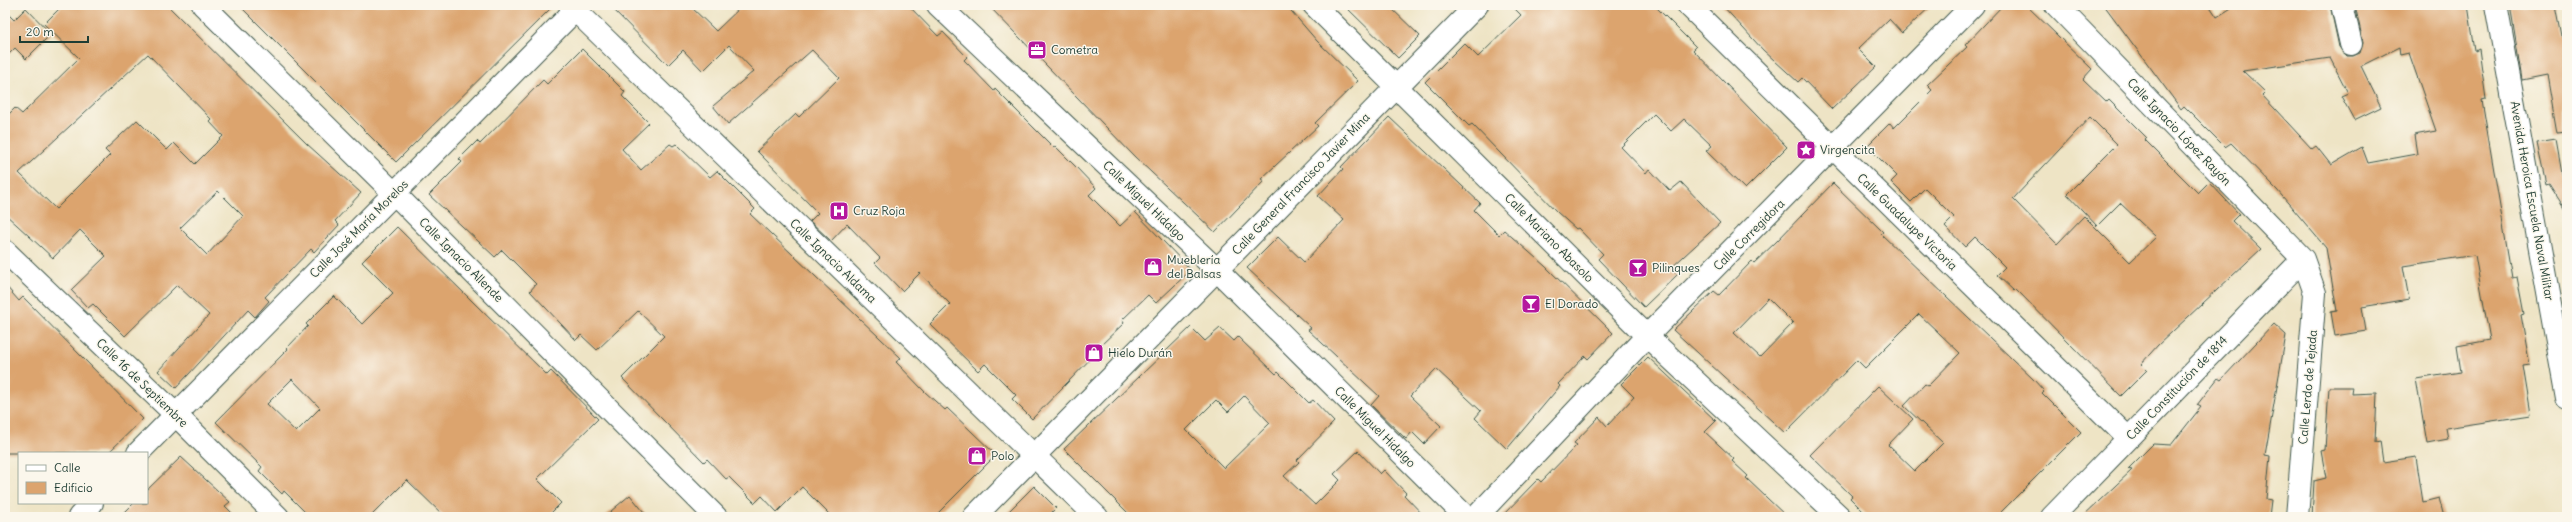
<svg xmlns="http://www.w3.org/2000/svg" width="2572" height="522" viewBox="0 0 2572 522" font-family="Delius,sans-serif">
<rect width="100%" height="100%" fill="#fbf7ec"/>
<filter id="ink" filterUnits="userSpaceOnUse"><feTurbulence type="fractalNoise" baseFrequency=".025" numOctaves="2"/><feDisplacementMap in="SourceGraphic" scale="8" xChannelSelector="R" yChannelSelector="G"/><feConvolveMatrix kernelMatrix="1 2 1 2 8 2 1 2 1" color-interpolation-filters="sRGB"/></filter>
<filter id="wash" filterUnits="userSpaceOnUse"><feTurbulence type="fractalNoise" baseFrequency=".012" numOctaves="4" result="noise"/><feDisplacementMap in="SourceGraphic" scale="16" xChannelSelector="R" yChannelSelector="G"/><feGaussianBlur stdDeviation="0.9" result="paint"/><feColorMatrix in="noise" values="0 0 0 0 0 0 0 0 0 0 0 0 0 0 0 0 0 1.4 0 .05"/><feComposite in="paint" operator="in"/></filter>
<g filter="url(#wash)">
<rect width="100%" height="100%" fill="#eee4c5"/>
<g id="blocks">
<path fill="#dca46e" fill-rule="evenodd" d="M63 5H167L307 144 361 193 335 221 339 225 314 252 311 249 265 297 269 301 255 317 248 310 176 388 158 371 209 315 177 285 125 336 93 304 88 308 71 290 106 256 80 230 53 258 5 214V118L15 108 22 114 79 58 44 24ZM148 54 211 119 209 121 223 136 195 164 174 143 167 150 137 120 105 150 110 155 56 209 19 173ZM218 191 243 216 207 255 180 228Z
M239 5H554L396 162Z
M609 5H689L716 31 743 5H908L938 36 943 32 967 57 964 60 994 91 995 89 1054 148 1055 146 1075 166 1096 188 1089 195 1120 226 1135 212 1191 270 1156 303 1148 295 1122 320 1124 323 1100 346 1101 348 1032 419 1012 399 1016 395 985 364 978 371 930 324 950 304 920 273 902 291 875 263 880 258 847 224 831 241 810 221 818 213 757 151 796 114 799 117 839 78 812 50 728 124 713 106 754 71 729 45 703 71 683 50 668 65Z
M988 5H1286L1317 41 1358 81 1315 123 1318 126 1261 179 1264 181 1215 232 1135 157Z
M1344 5H1388L1420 36 1398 58Z
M1511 5H1654L1696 47 1693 50 1787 147 1745 189 1706 151 1712 146 1684 119 1671 131 1654 114 1621 147 1646 173 1649 169 1670 191 1681 182 1720 223 1671 268 1677 275 1644 307 1598 259 1603 254 1578 228 1576 229 1557 212 1472 124 1469 126 1425 82 1464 43 1478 57 1521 15Z
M1722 5H1932L1902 33 1889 19 1858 49 1876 67 1832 109 1802 78 1798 82 1763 50Z
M2003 5H2026L2092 69 2083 79 2107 102 2109 100 2147 138 2145 140 2198 193 2209 182 2239 214 2232 221 2261 249 2158 345 2141 364 2147 370 2121 396 2016 289 2014 291 1997 275 2005 267 1975 237 1965 247 1945 226 1954 217 1925 188 1911 202 1891 182 1897 176 1867 146 1890 123 1894 128 1932 90 1927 85 1967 47 1965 45ZM2090 117 2117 144 2067 194 2097 226 2120 203 2156 237 2130 262 2084 216 2057 244 2013 199Z
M2104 5H2209L2217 17 2236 5H2330L2339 47 2347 56H2353L2360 53 2363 42 2355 5H2468L2475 51 2479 49 2486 99 2482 100 2512 278 2517 277 2524 314 2521 315 2530 365 2523 366 2531 415 2446 428 2448 439 2427 443 2416 379 2461 372 2457 346 2490 340 2475 255 2403 266 2409 299 2362 307 2366 331 2335 336 2331 312 2337 311 2326 248 2277 190 2231 143 2225 147 2184 106 2181 109ZM2399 47 2400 55 2409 53 2436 131 2414 135 2417 154 2368 163 2362 147 2331 165 2316 146 2312 149 2262 95 2265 92 2243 71 2330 58 2348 93 2341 96 2354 120 2381 107 2361 66Z
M2510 5H2556L2562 36 2567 35V132L2557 133 2547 75 2522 80Z
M26 8 51 34 26 59 15 48 5 58V11L14 20Z
M582 49 625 92 622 96 649 123 622 149 641 170 670 144 673 146 676 144 710 177 717 171 755 209 750 214 901 358 896 362 925 392 945 410 947 408 996 455 934 517H832L802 487 777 512 762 496 755 503 729 477 726 479 707 459 704 462 622 378 664 336 638 311 597 350 581 335 576 340 530 291 536 284 502 250 495 257 429 195 462 162 459 159 477 141 480 144 543 80 547 84Z
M1389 117 1480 203 1474 210 1499 235 1504 230 1545 266 1613 333 1588 359 1585 356 1558 384 1560 386 1507 449 1475 418 1481 411 1436 369 1410 396 1441 426 1424 444 1412 432 1406 439 1371 405 1379 396 1308 330 1311 328 1247 268 1278 237 1304 262 1344 220 1318 196 1343 169 1341 167Z
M2556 140 2567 202V212L2549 184 2546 185 2537 143Z
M1833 183 1883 232 1881 234 2033 379 2044 391 2042 393 2081 432 1996 517H1869L1850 498 1852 496 1810 455 1878 386 1913 419 1888 445 1915 471 1943 443 1904 406 1925 384 1928 386 1960 353 1919 314 1865 368 1857 360 1785 433 1673 330 1714 291 1719 295 1752 261 1754 263 1776 242ZM1768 298 1793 323 1760 357 1734 333Z
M397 227 547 375 551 371 598 419 537 479 561 503 547 517H445L407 480 370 517H310L284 491 282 494 259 471 262 467 216 422 288 349 287 348 308 326 306 324 334 296 362 324 393 293 362 262ZM292 379 320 408 296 432 267 404Z
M5 285 19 301 23 297 143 419 108 453H5Z
M2274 324 2286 335 2265 455 2270 456 2266 499 2271 500 2269 517H2082L2132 470 2128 469 2153 444 2171 445 2201 407 2197 405 2218 378 2221 380Z
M1191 327 1205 341 1220 328 1234 341 1238 337 1276 374 1278 372 1309 403 1313 400 1334 422 1297 460 1299 462 1284 476 1315 505 1340 480 1334 474 1358 451 1380 474 1384 470 1406 493 1404 495 1425 517H1132L1064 449ZM1244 396 1270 423 1224 468 1186 430 1216 400 1228 412Z
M1648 357 1716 421 1705 432 1734 459 1732 461 1748 476 1746 478 1787 517H1501L1538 479 1541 482 1577 445 1574 443 1599 417 1607 426 1634 397 1621 384Z
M2329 387H2352L2351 394 2377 393 2375 442 2380 441 2383 462 2416 457 2423 502 2439 498 2444 517H2312L2314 481 2326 478 2321 451 2325 450Z
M181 457 230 502 225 506 236 517H120L134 503H147V490Z
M1034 486 1056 508 1047 517H1003Z
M630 495 648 517H604Z"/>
</g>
</g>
<g filter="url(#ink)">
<use href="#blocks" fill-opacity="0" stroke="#3e564a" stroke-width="1"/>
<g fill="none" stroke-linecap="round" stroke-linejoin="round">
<g stroke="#3e564a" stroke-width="24">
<path id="minor" d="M203 5 394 193 716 517
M570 5 1097 517
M938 5 1217 270 1466 517
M1314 5 1647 336 1840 517
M1688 5 2128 438
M2056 5 2303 259 2315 293 2297 517
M2342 5 2351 44
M2496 5 2567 398
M5 251 175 414 278 517
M138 453 580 5
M79 517 92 503
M974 517 1477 5
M1476 517 1647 336 1973 5
M2052 517 2303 259"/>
</g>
<use href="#minor" stroke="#fff" stroke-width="22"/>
</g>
</g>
<defs>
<g id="office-square" transform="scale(1)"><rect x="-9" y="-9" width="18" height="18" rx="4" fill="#b5179e" stroke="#fbf7ec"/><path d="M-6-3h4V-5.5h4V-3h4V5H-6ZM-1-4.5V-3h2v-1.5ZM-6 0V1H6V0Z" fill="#fff"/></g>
<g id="sight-square" transform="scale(1)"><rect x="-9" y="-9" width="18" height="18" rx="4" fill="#b5179e" stroke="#fbf7ec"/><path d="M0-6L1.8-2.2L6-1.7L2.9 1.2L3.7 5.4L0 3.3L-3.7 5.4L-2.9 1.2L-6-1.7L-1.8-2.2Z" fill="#fff"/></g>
<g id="hospital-square" transform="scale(1)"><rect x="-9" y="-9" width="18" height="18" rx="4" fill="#b5179e" stroke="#fbf7ec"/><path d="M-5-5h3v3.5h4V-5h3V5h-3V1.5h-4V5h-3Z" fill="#fff"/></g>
<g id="shop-square" transform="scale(1)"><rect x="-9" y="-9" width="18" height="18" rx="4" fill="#b5179e" stroke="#fbf7ec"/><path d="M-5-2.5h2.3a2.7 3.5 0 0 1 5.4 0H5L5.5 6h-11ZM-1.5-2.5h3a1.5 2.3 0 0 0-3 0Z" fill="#fff"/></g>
<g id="bar-square" transform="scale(1)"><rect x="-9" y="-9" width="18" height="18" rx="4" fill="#b5179e" stroke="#fbf7ec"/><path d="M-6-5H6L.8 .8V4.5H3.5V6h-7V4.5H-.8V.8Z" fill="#fff"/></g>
</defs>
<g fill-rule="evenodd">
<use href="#office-square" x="1037" y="50"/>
<use href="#sight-square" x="1806" y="150"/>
<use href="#hospital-square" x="839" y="211"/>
<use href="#shop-square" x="1153" y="267"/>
<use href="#bar-square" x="1638" y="268"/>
<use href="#bar-square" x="1531" y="304"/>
<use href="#shop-square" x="1094" y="353"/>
<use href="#shop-square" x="977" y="456"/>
</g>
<g text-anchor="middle" stroke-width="3" stroke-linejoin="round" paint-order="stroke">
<g font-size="12" fill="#1f3d34" stroke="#fbf7ec" text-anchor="start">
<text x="1051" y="54">Cometra</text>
<text x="1820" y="154">Virgencita</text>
<text x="853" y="215">Cruz Roja</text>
<text x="1167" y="264">Mueblería<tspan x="1167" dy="14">del Balsas</tspan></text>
<text x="1652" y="272">Pilinques</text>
<text x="1545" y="308">El Dorado</text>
<text x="1108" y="357">Hielo Durán</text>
<text x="991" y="460">Polo</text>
</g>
<g font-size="12" fill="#1f3d34" stroke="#fbf7ec">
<text transform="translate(2179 132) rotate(46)" y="4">Calle Ignacio López Rayón</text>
<text transform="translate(1301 184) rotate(-46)" y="4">Calle General Francisco Javier Mina</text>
<text transform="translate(1144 201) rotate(44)" y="4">Calle Miguel Hidalgo</text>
<text transform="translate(2532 201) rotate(80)" y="4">Avenida Heroica Escuela Naval Militar</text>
<text transform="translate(1907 222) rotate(44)" y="4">Calle Guadalupe Victoria</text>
<text transform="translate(359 229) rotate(-45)" y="4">Calle José María Morelos</text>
<text transform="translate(1749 235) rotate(-45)" y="4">Calle Corregidora</text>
<text transform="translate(1549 238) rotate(45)" y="4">Calle Mariano Abasolo</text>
<text transform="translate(461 260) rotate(45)" y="4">Calle Ignacio Allende</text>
<text transform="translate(833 261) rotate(44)" y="4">Calle Ignacio Aldama</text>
<text transform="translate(142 383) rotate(44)" y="4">Calle 16 de Septiembre</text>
<text transform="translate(2308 387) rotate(-85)" y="4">Calle Lerdo de Tejada</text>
<text transform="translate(2177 388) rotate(-46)" y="4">Calle Constitución de 1814</text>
<text transform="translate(1375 427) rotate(45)" y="4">Calle Miguel Hidalgo</text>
</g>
</g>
<rect width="2572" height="522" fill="none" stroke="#fbf7ec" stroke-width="20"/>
<rect x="18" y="452" width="130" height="52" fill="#fbf7ec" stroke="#a3ada2"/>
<rect x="26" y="465" width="20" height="6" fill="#ffffff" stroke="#a3ada2"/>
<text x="54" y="472" font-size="12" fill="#1f3d34">Calle</text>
<rect x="26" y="482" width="20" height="12" fill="#dca46e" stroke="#a3ada2"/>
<text x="54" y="492" font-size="12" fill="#1f3d34">Edificio</text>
<path d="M20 36v6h68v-6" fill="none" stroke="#1f3d34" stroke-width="2"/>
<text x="26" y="36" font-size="12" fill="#1f3d34" stroke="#fbf7ec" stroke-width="3" paint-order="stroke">20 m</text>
</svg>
